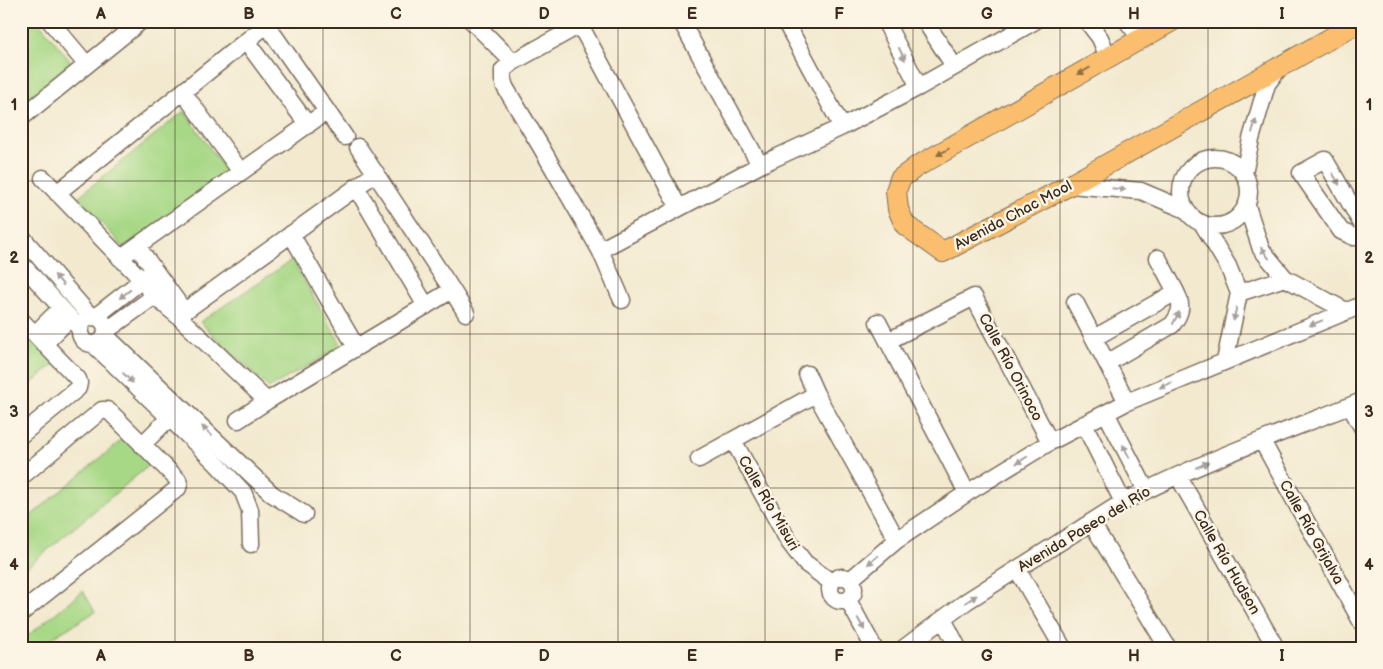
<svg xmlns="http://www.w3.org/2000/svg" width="1383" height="669" viewBox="0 0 1383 669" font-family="'Balsamiq Sans',sans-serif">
<rect width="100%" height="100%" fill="#fcf5e5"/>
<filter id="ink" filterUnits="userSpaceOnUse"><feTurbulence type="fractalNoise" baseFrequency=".02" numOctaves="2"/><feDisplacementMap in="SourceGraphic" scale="10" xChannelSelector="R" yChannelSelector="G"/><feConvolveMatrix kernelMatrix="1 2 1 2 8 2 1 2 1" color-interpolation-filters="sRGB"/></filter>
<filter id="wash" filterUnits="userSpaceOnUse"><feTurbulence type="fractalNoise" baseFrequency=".0096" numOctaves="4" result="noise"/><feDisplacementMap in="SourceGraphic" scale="20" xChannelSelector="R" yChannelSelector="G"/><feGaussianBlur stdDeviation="1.12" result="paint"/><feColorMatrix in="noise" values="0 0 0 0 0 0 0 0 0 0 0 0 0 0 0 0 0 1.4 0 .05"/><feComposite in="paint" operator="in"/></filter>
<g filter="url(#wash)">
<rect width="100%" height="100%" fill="#f2e9cf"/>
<path fill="#a7d886" stroke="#718152" d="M21 21H38L74 66 21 108Z
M184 111 227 173 125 249 78 197Z
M292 260 342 346 269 388 200 322Z
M32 335 56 363 21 392V344Z
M129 434 153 462 21 572V524Z
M83 591 95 612 35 648H21V641Z"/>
</g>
<g filter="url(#ink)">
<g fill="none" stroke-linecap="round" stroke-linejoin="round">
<g stroke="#7b6d5c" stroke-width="19">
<path id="minor" d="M50 21 87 65
M264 21 345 137
M472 21 513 62
M587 21 513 62 503 70V80L505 87 541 147 600 250 622 300
M681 21 760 165
M785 21 842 127
M885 21 919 87
M925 21 954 66
M1087 21 1100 38 1108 57
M1127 21 1141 39
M580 25 679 208
M246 41 308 125
M183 92 241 172
M21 118 141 21
M358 147 452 290 466 313
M1181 192a34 34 0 1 1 68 0a34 34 0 1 1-68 0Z
M1244 174 1251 139 1267 84 1279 68
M43 178 142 280 154 296 178 316 267 401
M1070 185 1141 191 1186 210
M356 187 426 306
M57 193 246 41 267 25
M1247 206 1261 249 1285 278 1346 311
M1202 223 1228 266 1239 293 1225 361
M1362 224 1325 160 1301 173 1341 231 1354 237 1362 236
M291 234 356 347
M21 236 91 317C110 316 111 343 93 344 77 344 75 322 91 317
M137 246 184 311
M600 250 760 165 842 127 919 87 1035 21
M120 258 327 111
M1158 258 1176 292
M21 263 80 329
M1239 293 1285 278
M1075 302 1127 402
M178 316 376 173
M95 317 151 273
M21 320 78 379 79 383 78 388 21 435
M878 322 967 493
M106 331 163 290
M35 334 61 308
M105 335 254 477 272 494 304 514
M1094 338 1176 292C1183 306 1181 313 1172 325L1107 363
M888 341 974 297 1050 442
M44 344 70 318
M93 344 216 463 243 492 250 510 251 544
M807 374 816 394 897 540
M1350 406 1362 427
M1106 413 1146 490
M238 420 267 401 452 290
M1084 424 1123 502
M733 440 789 542 805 563 831 582
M1262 441 1362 623
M142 445 169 418
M699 459 816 394
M1178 476 1276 648
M21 477 102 410H107L111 413 178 480 179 484 178 488 21 613
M1091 522 1168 648
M1017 569 1063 648
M830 589a12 12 0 1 1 24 0a12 12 0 1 1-24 0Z
M850 580 897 540 967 493 1050 442 1127 402 1362 305
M848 600 874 648
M943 619 958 648
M904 648 967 601 1123 502C1200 462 1282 433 1362 401"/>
</g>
<g stroke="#7b6d5c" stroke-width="22">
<path id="major" d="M1172 21 916 167 900 179 896 191 898 209 905 225 943 252 1070 185 1361 21"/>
</g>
<use href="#minor" stroke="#fff" stroke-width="16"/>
<use href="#major" stroke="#fabe6e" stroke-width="20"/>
</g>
<defs><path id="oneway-solid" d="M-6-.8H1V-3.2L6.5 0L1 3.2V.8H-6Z" transform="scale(1.25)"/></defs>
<g fill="#a79f9a">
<use href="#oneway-solid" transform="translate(902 54) rotate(63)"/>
<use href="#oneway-solid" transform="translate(1254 126) rotate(-74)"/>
<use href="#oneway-solid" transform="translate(1336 179) rotate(60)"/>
<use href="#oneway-solid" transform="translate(1119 189) rotate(5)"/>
<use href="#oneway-solid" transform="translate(1265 253) rotate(-126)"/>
<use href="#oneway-solid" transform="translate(59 280) rotate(-130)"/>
<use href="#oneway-solid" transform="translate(125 294) rotate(142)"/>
<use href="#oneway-solid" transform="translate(1235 314) rotate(102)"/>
<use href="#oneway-solid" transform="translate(1176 318) rotate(-63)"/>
<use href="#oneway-solid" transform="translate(1316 323) rotate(158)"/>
<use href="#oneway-solid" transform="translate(128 378) rotate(44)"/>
<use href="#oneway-solid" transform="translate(1166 385) rotate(157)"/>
<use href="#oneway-solid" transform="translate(207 431) rotate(-136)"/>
<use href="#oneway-solid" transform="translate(1126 451) rotate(-117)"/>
<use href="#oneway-solid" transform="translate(1022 460) rotate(148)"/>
<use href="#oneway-solid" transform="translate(1202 465) rotate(-24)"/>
<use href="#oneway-solid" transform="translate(873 560) rotate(140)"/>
<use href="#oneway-solid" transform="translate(971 599) rotate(-33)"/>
<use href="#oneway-solid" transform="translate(861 624) rotate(61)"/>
</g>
<g fill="#916d42">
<use href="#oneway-solid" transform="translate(1084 71) rotate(150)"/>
<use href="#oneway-solid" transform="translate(943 152) rotate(150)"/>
</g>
</g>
<path fill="none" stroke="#3b2a1e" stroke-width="1" stroke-opacity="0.55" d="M175 21V648M323 21V648M470 21V648M618 21V648M765 21V648M913 21V648M1060 21V648M1208 21V648M21 181H1362M21 334H1362M21 488H1362"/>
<g text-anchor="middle" stroke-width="5" stroke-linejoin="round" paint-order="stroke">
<g font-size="15" fill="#3b2a1e" stroke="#fcf5e5">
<text transform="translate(1013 215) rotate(-28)" y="5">Avenida Chac Mool</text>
<text transform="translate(1011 367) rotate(62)" y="5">Calle Río Orinoco</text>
<text transform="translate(769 503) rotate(60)" y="5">Calle Río Misuri</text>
<text transform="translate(1084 529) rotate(-31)" y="5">Avenida Paseo del Río</text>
<text transform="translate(1312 532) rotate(61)" y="5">Calle Río Grijalva</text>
<text transform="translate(1227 562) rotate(60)" y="5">Calle Río Hudson</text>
</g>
</g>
<rect width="1383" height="669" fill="none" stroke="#fcf5e5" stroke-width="55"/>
<rect x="28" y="28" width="1328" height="614" fill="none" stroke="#3b2a1e" stroke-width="2"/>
<g font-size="16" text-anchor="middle" font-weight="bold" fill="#3b2a1e">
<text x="101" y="19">A</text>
<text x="249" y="19">B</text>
<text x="396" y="19">C</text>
<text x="544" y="19">D</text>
<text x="692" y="19">E</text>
<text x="839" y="19">F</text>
<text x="987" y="19">G</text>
<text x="1134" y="19">H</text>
<text x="1282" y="19">I</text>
<text x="14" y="110">1</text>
<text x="1369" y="110">1</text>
<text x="14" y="263">2</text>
<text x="1369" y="263">2</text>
<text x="14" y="417">3</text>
<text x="1369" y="417">3</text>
<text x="14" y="570">4</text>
<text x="1369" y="570">4</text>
<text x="101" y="661">A</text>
<text x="249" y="661">B</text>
<text x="396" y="661">C</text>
<text x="544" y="661">D</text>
<text x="692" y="661">E</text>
<text x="839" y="661">F</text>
<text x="987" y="661">G</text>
<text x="1134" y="661">H</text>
<text x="1282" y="661">I</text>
</g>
</svg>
